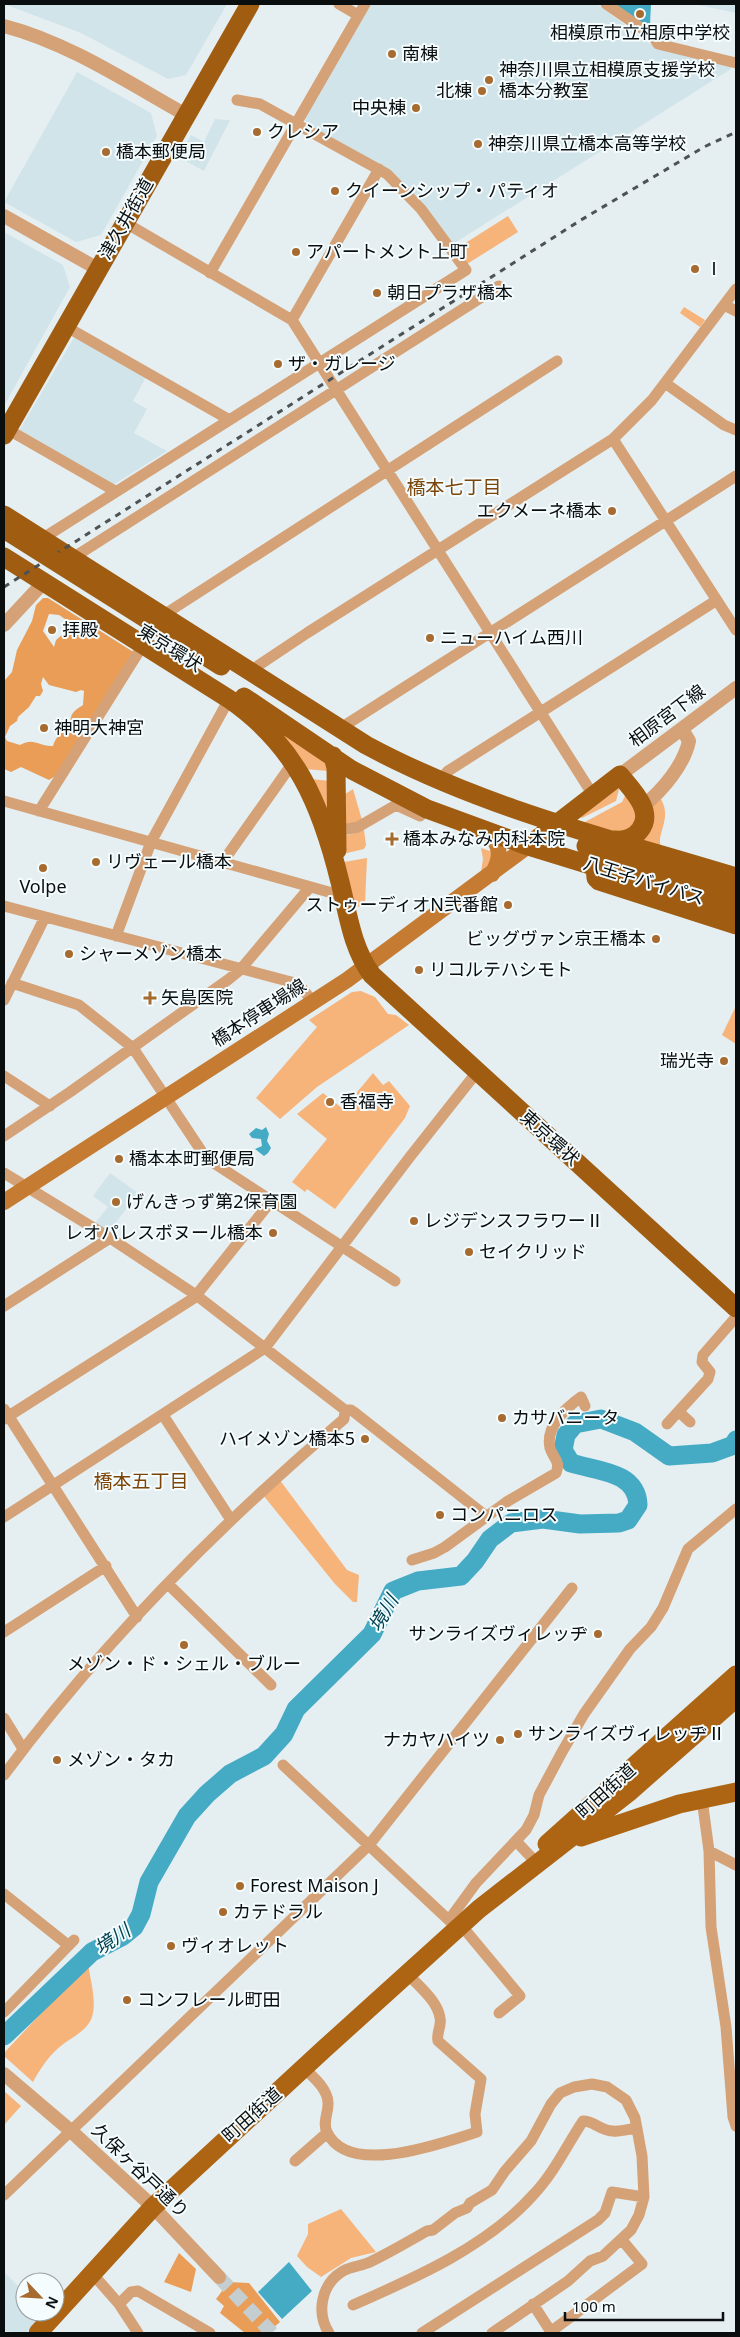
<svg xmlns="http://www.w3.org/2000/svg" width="740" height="2337" viewBox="0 0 740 2337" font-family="'Noto Sans','Noto Sans JP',sans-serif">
<rect width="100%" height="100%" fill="#e5eff2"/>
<path fill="#d1e4ea" d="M4 4H227L186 75 168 79 81 33Z
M370 4H597L653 46 731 65V69L453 244 409 189 390 170 307 124 304 117Z
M694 4H736V13Z
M77 72 151 113 157 136 101 235 76 242 4 202Z
M215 119 230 120 204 171 178 157 191 135 204 142Z
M4 232 63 265 70 287 4 406Z
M75 336 146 377 133 401 147 409 134 433 167 451 113 485 19 431Z
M110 1173 138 1193 109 1232 95 1223 108 1207 93 1196Z
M4 2272 25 2293V2312H44L26 2333 4 2331Z"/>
<path fill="#f6b37a" d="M508 216 518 232 467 264 456 249Z
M684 307 705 320 700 327 680 313Z
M270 719 326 762 329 771 304 769Z
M311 779 330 781 332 841Z
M617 788 619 789 616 801 582 818 579 816Z
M353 789 362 820 346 826 342 796Z
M626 794 637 812 633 828 621 833 583 823 622 802Z
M661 799C673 820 654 835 662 849L637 841 651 807Z
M364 830 366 845 364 849 343 854 345 836Z
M481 848 493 852 491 863 481 872 483 859Z
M367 858 365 904 363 906 352 908 344 862Z
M361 991 375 997 388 1014 396 1015 409 1025 317 1087 280 1119 256 1098 317 1027 309 1020 352 992Z
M736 1006V1044L722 1035Z
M373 1073 383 1085 389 1081 410 1106 405 1118 335 1209 307 1189 305 1192 292 1182 327 1139 297 1114 323 1093 343 1109Z
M279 1479 347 1570 359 1575 357 1602H353L335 1584 263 1495Z
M88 1963C90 1979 97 2001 92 2017 87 2031 72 2037 62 2045 50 2054 40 2069 33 2082L4 2056V2053Z
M4 2091 21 2106 4 2125Z
M341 2209 376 2252 351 2258 321 2277 307 2267 297 2256 308 2234V2224Z"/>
<path fill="#e99d57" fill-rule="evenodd" d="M43 598H48L135 653 57 775 49 780 21 767 11 772 4 769V681L12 672 17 650 32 621 36 605ZM49 614 59 615 65 619 63 634 56 640 54 647 43 631ZM43 677 49 685 76 692 81 690 84 691 83 705C65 716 75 717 67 727 61 734 56 736 53 746 38 747 35 737 20 745L7 741 5 737 10 726 17 721 18 717 29 707 36 696H40L43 691 41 684Z
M179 2253 196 2269 191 2292 164 2282Z
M229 2282 249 2283 280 2322 267 2333H245L220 2313 224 2306 216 2299Z"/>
<path fill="#45abc5" d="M614 4H651L650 25 646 27Z
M266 1127 269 1134 267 1141 271 1148 268 1153 264 1156 255 1149 262 1146 261 1139 252 1138 249 1134 256 1128 262 1130Z
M289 2262 312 2291 282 2319 258 2292Z"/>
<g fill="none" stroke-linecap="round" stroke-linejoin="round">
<path stroke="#45abc5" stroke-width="19" d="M4 2036 92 1952 123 1936 134 1927 141 1914 149 1882 187 1816 207 1794 230 1774 264 1756 284 1734 296 1709 372 1634 393 1591 418 1581 461 1576 475 1561 490 1539 511 1523 543 1519 580 1524 619 1523 628 1520 638 1505C637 1471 596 1471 571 1463L563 1450 566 1435 575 1424 601 1419 635 1432 669 1456 712 1453 734 1445 736 1440"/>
<path stroke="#c4cdd0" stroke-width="14" stroke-dasharray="14 7" stroke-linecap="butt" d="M219 2277 272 2333"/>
<path stroke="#d5a277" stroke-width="11" d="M339 4 358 15
M606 4 653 36 658 44 736 63
M124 222 292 320 593 795
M210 273 365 4
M724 305 736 311
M292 320 379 169
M65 326 228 419
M665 383 724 425 736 430
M7 429 115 491
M613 439 736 630
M44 540 48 535 466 270 421 209 387 174 260 104 237 100
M73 559 79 554 499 286
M162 616 557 361
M250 671 307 633 613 439 652 400 736 289
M341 729 347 724 736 476
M439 781 448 771 717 600
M4 801 343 896
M39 811 143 645
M337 831 358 827 396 805 420 816 427 809
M222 863 287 771 295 764
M4 906 295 983 301 987 313 1002
M116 936 151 842 229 699
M12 983 79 1005 133 1048 206 1158 395 1281
M4 1000 45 917
M4 1076 50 1106
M4 1136 70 1092 229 979 240 970 310 887
M4 1173 110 1238 196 1295 345 1410H351L354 1412 486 1516
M4 1306 110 1238
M4 1409 137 1617
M679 1412 690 1422
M163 1415 231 1520
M4 1419 194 1298 272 1200
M667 1424 708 1379 710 1372 702 1362 703 1355 736 1317
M4 1517 265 1348 409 1158 477 1072
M412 1560 434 1553 445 1547 508 1501 556 1473C561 1461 553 1458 550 1448 545 1426 566 1408 581 1397L585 1406
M168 1584 271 1685
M4 1632 106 1566
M4 1718 23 1749
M283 1765 454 1925
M4 1775C102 1643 219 1525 344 1419L345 1410
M702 1799 709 1851 711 1927 726 2027 733 2117 736 2126
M516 1841 531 1857
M709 1851 736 1865
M4 1894 68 1945
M449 1920 476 1883 526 1830 534 1815 539 1795 562 1752 584 1714 630 1649 651 1627 663 1608 688 1549 736 1509
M461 1925 520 1996 499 2013
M4 2012 74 1940
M304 2068C313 2077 327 2088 328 2102 329 2112 322 2122 327 2132 348 2178 442 2143 477 2132L475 2114 481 2079 438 2041C436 2033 442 2026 440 2018 438 2001 418 1986 408 1974
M295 2161 327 2133
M4 2195 369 1845 572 1588
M91 2272 119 2304 138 2333
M119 2304 131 2292 138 2291 210 2333
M533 2304 551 2332
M353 2305C415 2278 488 2246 534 2194 554 2173 567 2145 583 2121 594 2121 601 2131 613 2131 620 2132 629 2129 637 2128
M329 2333C316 2313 321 2284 343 2271 352 2266 363 2266 372 2261 391 2252 409 2241 427 2231L433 2230 455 2213 467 2208 470 2203 492 2190 505 2171 531 2141 551 2104 560 2093 574 2087 592 2084 607 2087 626 2100 635 2118 642 2156 644 2197 639 2215 631 2230 603 2256 590 2261 568 2281 492 2333
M422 2333 598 2220 605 2213 612 2192 644 2197
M549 2333 642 2264 622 2240"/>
<path stroke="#d5a277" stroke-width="14" d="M4 26C69 43 127 82 186 115
M4 216 98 269
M4 625 44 582
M620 775 736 688
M643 806C662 791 684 765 689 741L682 729
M4 2074 71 2131 153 2207 219 2277"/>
<path stroke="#c57b32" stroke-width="16" d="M484 830C501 843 503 856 492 874
M4 1202 347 980 528 846"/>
<path stroke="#ad6514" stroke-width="19" d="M581 1837 679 1804 736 1792
M547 1844 736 1675
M38 2333 153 2207 323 2050 479 1909 628 1793 736 1698"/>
<path stroke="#a05d12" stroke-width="19" d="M4 435 250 4
M4 515 366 745C483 808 611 839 736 877
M4 557 229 699C296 745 321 804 340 882 348 914 352 948 372 975L736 1308
M244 697 352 770 427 809 528 846 736 910
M333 756 336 768 337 850
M528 846 620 775C631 789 655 811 640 830 634 838 625 841 615 840
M586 846 736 892
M595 866 596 878 599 881 736 925"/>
<path stroke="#4d5254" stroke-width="3" stroke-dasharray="6 6" stroke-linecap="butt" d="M4 587 581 220 704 147 736 132"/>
<path stroke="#a05d12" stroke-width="19" d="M4 529 221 666"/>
</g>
<g fill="#a76a2f" stroke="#f4fcfe" stroke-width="2">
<circle cx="640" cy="14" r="5"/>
<circle cx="392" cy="54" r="5"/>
<circle cx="489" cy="80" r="5"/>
<circle cx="482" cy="91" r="5"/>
<circle cx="416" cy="108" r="5"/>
<circle cx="257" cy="132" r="5"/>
<circle cx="478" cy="144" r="5"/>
<circle cx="106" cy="152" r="5"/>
<circle cx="335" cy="191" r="5"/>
<circle cx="296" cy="252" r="5"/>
<circle cx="695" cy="269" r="5"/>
<circle cx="377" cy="293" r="5"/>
<circle cx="278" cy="364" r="5"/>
<circle cx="612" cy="511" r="5"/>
<circle cx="52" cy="630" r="5"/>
<circle cx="430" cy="638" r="5"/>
<circle cx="44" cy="728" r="5"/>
<path d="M389.5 831.5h5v5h5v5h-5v5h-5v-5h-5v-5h5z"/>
<circle cx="96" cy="862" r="5"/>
<circle cx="43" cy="868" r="5"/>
<circle cx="508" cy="905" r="5"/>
<circle cx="656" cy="939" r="5"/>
<circle cx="69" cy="954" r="5"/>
<circle cx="419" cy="970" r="5"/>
<path d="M147.5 990.5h5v5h5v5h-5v5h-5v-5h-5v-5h5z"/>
<circle cx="724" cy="1061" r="5"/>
<circle cx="330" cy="1102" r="5"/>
<circle cx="119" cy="1159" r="5"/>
<circle cx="116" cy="1202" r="5"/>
<circle cx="414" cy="1221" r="5"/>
<circle cx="273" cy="1233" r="5"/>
<circle cx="469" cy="1252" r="5"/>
<circle cx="502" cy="1418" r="5"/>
<circle cx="365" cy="1439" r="5"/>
<circle cx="440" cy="1515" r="5"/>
<circle cx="598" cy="1634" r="5"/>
<circle cx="184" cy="1645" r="5"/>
<circle cx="518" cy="1734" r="5"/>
<circle cx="500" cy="1740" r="5"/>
<circle cx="57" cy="1760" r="5"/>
<circle cx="240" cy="1886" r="5"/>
<circle cx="223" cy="1912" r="5"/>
<circle cx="171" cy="1946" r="5"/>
<circle cx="127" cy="2000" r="5"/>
</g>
<g text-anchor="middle" stroke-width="4" stroke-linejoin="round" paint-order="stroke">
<g font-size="18" fill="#0b0e0f" stroke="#f4fcfe" text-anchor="start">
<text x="640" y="39" text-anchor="middle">相模原市立相原中学校</text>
<text x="402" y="60">南棟</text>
<text x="499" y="76">神奈川県立相模原支援学校<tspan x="499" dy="21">橋本分教室</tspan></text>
<text x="472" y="97" text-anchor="end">北棟</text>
<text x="406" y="114" text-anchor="end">中央棟</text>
<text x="267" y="138">クレシア</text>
<text x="488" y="150">神奈川県立橋本高等学校</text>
<text x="116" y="158">橋本郵便局</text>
<text x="345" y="197">クイーンシップ・パティオ</text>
<text x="306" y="258">アパートメント上町</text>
<text x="705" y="275">Ⅰ</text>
<text x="387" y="299">朝日プラザ橋本</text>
<text x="288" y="370">ザ・ガレージ</text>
<text x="602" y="517" text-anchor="end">エクメーネ橋本</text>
<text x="62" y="636">拝殿</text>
<text x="440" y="644">ニューハイム西川</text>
<text x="54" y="734">神明大神宮</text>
<text x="403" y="845">橋本みなみ内科本院</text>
<text x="106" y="868">リヴェール橋本</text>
<text x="43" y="893" text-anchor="middle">Volpe</text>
<text x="498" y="911" text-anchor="end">ストゥーディオN弐番館</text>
<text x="646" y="945" text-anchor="end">ビッグヴァン京王橋本</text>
<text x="79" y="960">シャーメゾン橋本</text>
<text x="429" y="976">リコルテハシモト</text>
<text x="161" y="1004">矢島医院</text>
<text x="714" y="1067" text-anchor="end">瑞光寺</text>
<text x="340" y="1108">香福寺</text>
<text x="129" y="1165">橋本本町郵便局</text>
<text x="126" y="1208">げんきっず第2保育園</text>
<text x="424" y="1227">レジデンスフラワーⅡ</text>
<text x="263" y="1239" text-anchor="end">レオパレスボヌール橋本</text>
<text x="479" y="1258">セイクリッド</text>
<text x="512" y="1424">カサバニータ</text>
<text x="355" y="1445" text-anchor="end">ハイメゾン橋本5</text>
<text x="450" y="1521">コンパニロス</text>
<text x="588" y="1640" text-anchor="end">サンライズヴィレッヂ</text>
<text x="184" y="1670" text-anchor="middle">メゾン・ド・シェル・ブルー</text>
<text x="528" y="1740">サンライズヴィレッヂⅡ</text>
<text x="490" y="1746" text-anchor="end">ナカヤハイツ</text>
<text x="67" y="1766">メゾン・タカ</text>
<text x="250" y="1892">Forest Maison J</text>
<text x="233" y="1918">カテドラル</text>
<text x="181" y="1952">ヴィオレット</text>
<text x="137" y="2006">コンフレール町田</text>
</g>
<g font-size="18" fill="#0b0e0f" stroke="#f4fcfe">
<text transform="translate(126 219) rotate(-60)" y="6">津久井街道</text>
<text transform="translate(170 648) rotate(32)" y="6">東京環状</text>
<text transform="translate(667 716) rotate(-37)" y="6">相原宮下線</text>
<text transform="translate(644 881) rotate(17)" y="6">八王子バイパス</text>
<text transform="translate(259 1013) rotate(-33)" y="6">橋本停車場線</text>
<text transform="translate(550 1138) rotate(42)" y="6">東京環状</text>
<text transform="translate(606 1791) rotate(-42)" y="6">町田街道</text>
<text transform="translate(252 2115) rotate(-42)" y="6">町田街道</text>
<text transform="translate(140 2171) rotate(44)" y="6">久保ヶ谷戸通り</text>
</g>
<g font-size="19" fill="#7c4609" stroke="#f4fcfe">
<text x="454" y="494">橋本七丁目</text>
<text x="141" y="1488">橋本五丁目</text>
</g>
<g font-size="19" font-style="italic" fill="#014250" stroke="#f4fcfe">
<text transform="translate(383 1613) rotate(-59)" y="7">境川</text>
<text transform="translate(112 1939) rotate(-34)" y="7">境川</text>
</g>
</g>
<rect width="740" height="2337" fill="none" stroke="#0b0e0f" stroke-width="10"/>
<g transform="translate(40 2297) rotate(115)"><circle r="24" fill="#f4fcfe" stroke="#979d9e"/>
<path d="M0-4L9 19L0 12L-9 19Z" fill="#a76a2f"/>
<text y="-8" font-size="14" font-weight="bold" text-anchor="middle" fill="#0b0e0f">N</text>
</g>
<path d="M565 2312v8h158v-8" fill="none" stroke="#0b0e0f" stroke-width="2.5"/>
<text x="572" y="2312" font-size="15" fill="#0b0e0f" stroke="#f4fcfe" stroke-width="4" paint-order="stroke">100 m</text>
</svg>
